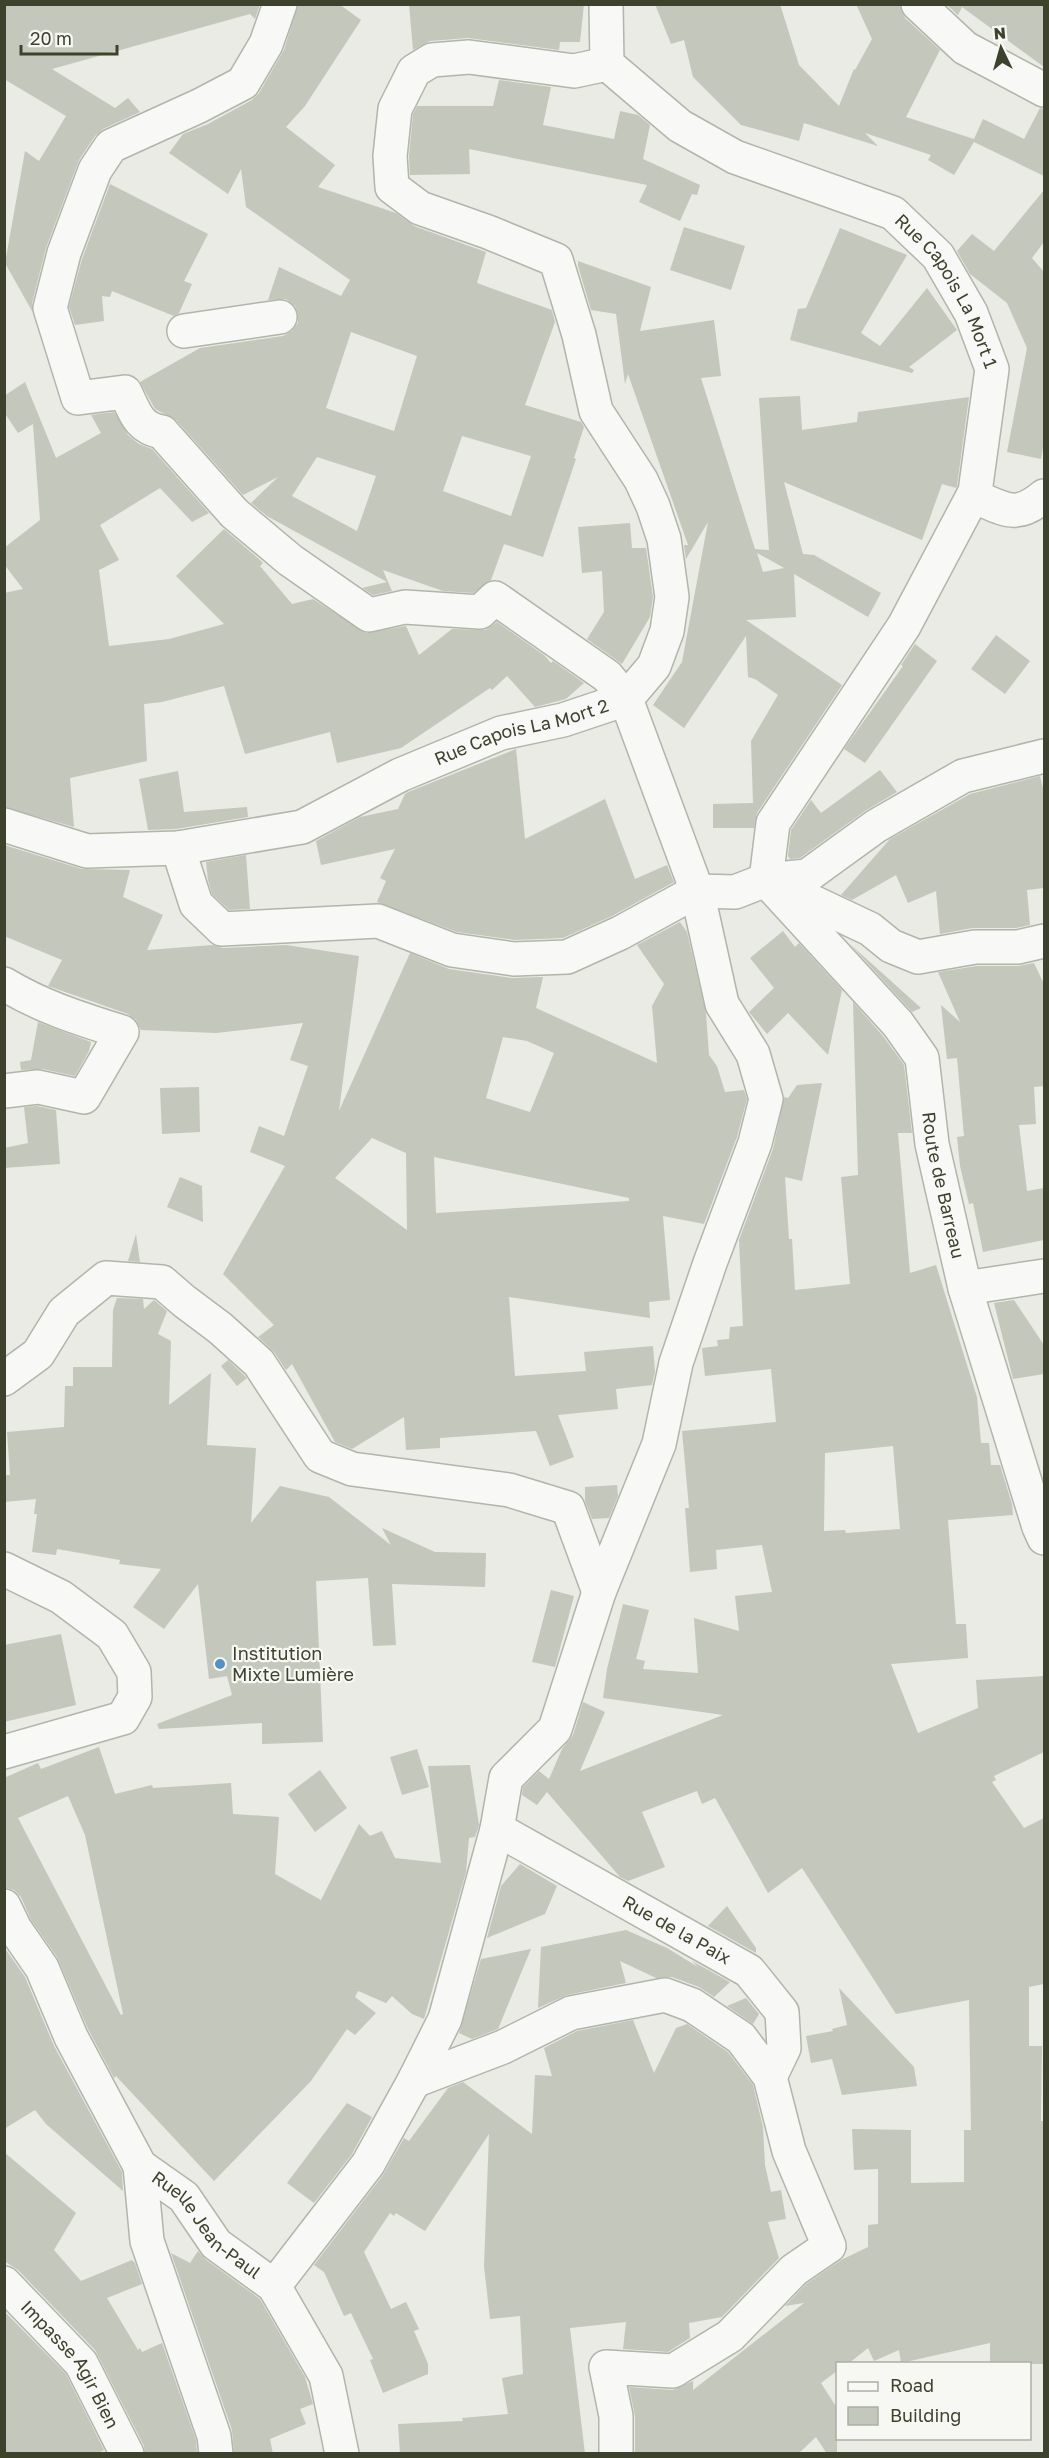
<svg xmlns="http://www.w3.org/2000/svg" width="1049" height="2458" viewBox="0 0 1049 2458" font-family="'Golos Text',sans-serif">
<rect width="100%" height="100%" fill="#e9ebe4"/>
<path fill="#c4c7bb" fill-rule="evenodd" d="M4 4H260L255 19 250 14 52 69 115 108 128 98 140 112 103 129 95 136 79 160 46 248 32 303V311L5 263 25 151 39 161 66 116 4 79Z
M298 4H339L361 20 305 106 286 127 335 165 318 187 396 213 414 226 486 252 477 283 552 310 555 322 525 405 581 422 584 427 574 458 576 459 543 557 504 544 491 580 473 593 443 591 383 570 392 591 373 595 362 588 387 582 267 516 251 503 278 477 243 495 176 420 155 409 140 382 200 348 283 336 292 331 298 323V314L295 306 286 299 268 300 279 267 341 296 350 280 246 207 241 169 228 194 169 153 183 134 208 124 252 100 259 93 284 50ZM351 332 417 356 394 431 326 408ZM462 436 531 456 511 516 443 491ZM317 457 376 476 357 531 292 496Z
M409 4H584L580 42H560L559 50 468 38 430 41 413 50Z
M655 4H780L799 65 839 106 854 69 855 70 872 39 856 4H900L905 18 940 50 906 117 974 139 983 119 1024 139 1040 108 1044 109V176L974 142 954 175 928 160 931 155 865 133 878 146 804 123 799 141 741 125 693 77 684 40 671 44Z
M946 4H1044V67L962 7 958 15Z
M499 80 551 87 543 125 614 139 620 111 638 115 650 125 643 159 700 185 697 195 692 194 680 221 639 202 647 185 469 149 470 174 410 175 409 156 413 114 417 106H493Z
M110 184 208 234 184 281 192 284 179 313 174 316 112 291 110 297 102 296 104 321 75 325 69 307 82 259Z
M1044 190V242L1032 258 1044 272V442L1041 459 1007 452 1027 348 1007 303 970 274 957 251 972 234 994 251Z
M684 227 745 246 731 290 670 270Z
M840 228 907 255 861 333 880 346 927 288 957 330 909 367 914 370 912 373 790 340 798 309 806 308Z
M578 261 651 287 640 331 714 320 721 376 701 378 755 549 769 550 759 398 800 396 802 430 857 422 858 412 969 397 957 486 956 488 942 484 922 540 784 482 803 554 814 555 881 593 868 617 794 574 796 617 746 620 842 685 757 813 754 828H713V804L753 803 751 741 778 695 755 679 748 677 746 636 684 728 653 705 682 662 708 522 686 559 684 545H688L628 374 625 384 616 314 591 310 578 266ZM757 553 770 560 784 568 763 572Z
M25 382 56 458 101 433 91 415 114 412 128 435 139 444 152 449 209 513 192 522 160 488 100 525 119 560 99 570 109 646 169 639 224 624 176 576 224 529 260 560 263 563 260 566 292 604 313 599 366 633 406 626 419 655 452 629 486 630 497 622 544 655 551 663 553 661 584 683 566 699 535 707 507 676 492 690 490 688 401 748 337 763 330 732 245 754 224 686 162 702 144 704 147 761 70 778 74 827 4 807V593L23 589 4 564V548L40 520 33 424 18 433 4 412V396Z
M630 523 632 548H646L653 597 650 617 622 664 587 639 604 612 602 571 582 573 578 527Z
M996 635 1030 661 1005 694 971 669Z
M915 644 937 661 865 763 844 749 903 666 901 665Z
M516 749 525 839 605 799 635 879 667 865 674 882 612 916 563 938 515 940 457 932 377 902 386 881 380 878 395 849 321 865 316 841 360 817 398 809 405 794 408 792Z
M880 770 897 792 865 811 800 858 790 859 788 856 791 830 811 800 821 813Z
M178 771 184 812 247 807 248 817 176 829 148 830 139 779Z
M1040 776 1044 793V888L1027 890 1030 925 1016 928H972L940 934 936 891 908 903 896 875 852 900 841 895 890 839 970 794Z
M4 845 82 869 130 870 123 897 163 915 147 950 213 945 223 948 286 945 359 956 339 1111 410 953 449 969 512 978 543 977 536 1008 657 1063 652 1006 664 984 637 945 680 922 687 932 706 1013 709 1055 717 1066 725 1092 744 1090 747 1099 737 1137 704 1224 663 1216 670 1300 649 1302 650 1318 509 1297 515 1376 586 1371 584 1352 653 1346 655 1372 652 1385 616 1389 618 1409 558 1415 574 1457 550 1466 536 1431 440 1438V1448L406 1450 404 1417 352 1449 335 1442 292 1364 286 1370 274 1352 258 1337 274 1325 223 1274 285 1166 250 1152 259 1126 284 1136 308 1066 290 1060 303 1023 216 1033 141 1030 136 1020 128 1014 48 986 62 960 4 936ZM503 1037 527 1041 554 1053 530 1112 486 1098ZM372 1138 406 1153 407 1230 335 1178ZM434 1157 629 1198V1201L436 1213Z
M246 855 250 909 229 910 212 894 208 880 206 862Z
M783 931 795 947 799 943 842 990 828 1055 788 1013 767 1034 749 1012 774 988 750 958Z
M850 944 851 945 921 1008 912 1012Z
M1034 963 1044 984V1086L1034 1087 1036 1124 1019 1125 1027 1191 1044 1188V1240L983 1252 973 1203 969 1204 960 1166 957 1137 964 1136 957 1058 947 1059 941 1005 960 1022 938 972 977 966H1018Z
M853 1002 883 1036 904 1065 912 1133H898L910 1273 936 1265 977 1397 981 1443H989L991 1465H1000L1012 1504 1013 1515 948 1520 956 1624H966L968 1658 891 1664 918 1733 978 1708 976 1680 1044 1676V1752L994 1776 996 1780 992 1782 1024 1828 1044 1818V1984L1029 1987V2046H1042L1041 2121H1044V2364H990V2343L901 2363 899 2350 874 2361 868 2348 848 2364H837V2371L821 2383 837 2408V2454H827L816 2437 798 2454H635V2416L629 2387 673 2390 693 2381V2390L804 2303 785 2306 806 2284 841 2260 868 2247V2225L878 2224V2169L854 2170 852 2129 911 2130V2183L964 2182V2130H971L969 2000 896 2014 802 1868 768 1893 715 1798 702 1804 697 1791 642 1812 665 1867 628 1881 620 1877 547 1792 537 1805 522 1795 523 1787 539 1771 549 1779 562 1749 573 1735 583 1702 605 1712 580 1771 723 1715 603 1698 607 1669 623 1604 649 1610 636 1659 645 1661 643 1669 698 1673 694 1618 739 1631 735 1596 772 1592 762 1545 716 1550 717 1569 690 1572 685 1508H689L682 1431 776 1422 771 1369 705 1376 702 1348 718 1346 717 1340 729 1339 730 1327 743 1326 739 1240 773 1149 784 1097 788 1098 797 1085 822 1083 802 1181 785 1177 789 1239H792L795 1290 850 1284 841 1177 858 1175ZM893 1446 900 1529 846 1533 845 1530 824 1531 825 1453Z
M38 1022 91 1042 89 1051 75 1076 42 1069 21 1070 20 1062 31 1060Z
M199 1087 200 1132 162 1134 160 1088Z
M37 1106 56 1110 60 1164 4 1168V1148L28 1143 24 1107Z
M180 1177 202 1186 203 1222 167 1207Z
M136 1234 140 1262 128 1261Z
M117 1298 143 1299 144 1309 154 1300 167 1311 158 1334 171 1341 169 1405 211 1373 207 1445 256 1448 251 1523 280 1486 329 1497 391 1545 382 1528 435 1552 486 1553 485 1587 392 1584 396 1645 373 1646 368 1578 316 1581 323 1742 262 1744V1723L159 1729 157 1724 232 1695 227 1676 209 1679 198 1584 164 1629 133 1607 161 1569 119 1564 120 1560 57 1549 56 1555 32 1552 37 1514H34L36 1499 4 1502V1475H10L7 1432 64 1427 65 1386H73V1367H112L113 1310Z
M1014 1300 1044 1345V1374L1013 1379 994 1303Z
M228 1360 247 1378 237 1386 221 1366Z
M617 1485 618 1496 609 1518 592 1519 585 1501V1487Z
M551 1590 574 1596 555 1667 532 1662Z
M61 1634 76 1705 4 1722V1645Z
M99 1747 115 1794 152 1785 153 1788 231 1783 233 1814 279 1817 275 1874 321 1900 359 1824 370 1836 382 1831 395 1858 441 1863 428 1766 470 1765 479 1825 475 1837 469 1838 466 1872 424 2019 412 2014 392 1996 386 2003 358 1991 355 1997 376 2013 355 2035 347 2029 311 2081 214 2181 116 2076 114 2078 88 2029 57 1957 31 1920 21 1897 14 1890 4 1887V1778L38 1763 41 1769ZM68 1796 85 1835 123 2014 121 2015 18 1818Z
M417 1749 429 1787 402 1795 390 1757Z
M320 1770 347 1808 315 1832 288 1794Z
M520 1864 557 1886 545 1914 487 1938 501 1886Z
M727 1906 756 1948V1953L708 1926Z
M626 1930 667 1948 698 1967 692 1961 730 1982 714 1997 699 1987 672 1977 656 1978 620 1961 626 1983 567 1995 538 2008 541 1947Z
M4 1947 25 1977 54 2046 122 2172 123 2191 46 2124 35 2110 4 2129Z
M531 1949 498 2029 472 2039 459 2033 481 1959Z
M839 1988 914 2067 917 2086 842 2095 832 2059 811 2063 806 2036 833 2031 832 2029 847 2025Z
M746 1998 759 2014 753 2024 727 2006Z
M633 2020 654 2073 676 2028 687 2024 728 2052 753 2085 763 2127 765 2165 771 2192 781 2190 786 2219 768 2222 779 2258 722 2317 689 2323 690 2338 668 2352 623 2349 626 2322 570 2328 585 2454H400L398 2424 463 2421 462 2418 508 2414 502 2378 523 2374 520 2316 490 2319 484 2266 489 2134 425 2231 396 2213 394 2216 390 2213 364 2252 391 2309 406 2302 419 2329 414 2331 428 2364V2374L383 2393 370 2360 373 2359 351 2313 344 2316 324 2272 314 2265 383 2175 404 2138 409 2141 448 2088 463 2082 532 2134 535 2075 552 2076 544 2048 577 2031Z
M347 2103 372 2117 352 2154 314 2203 287 2183Z
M4 2152 76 2213 54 2250 81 2281 132 2260 135 2263 142 2284 107 2298 138 2350 140 2348 142 2352 162 2343 196 2440 197 2454H145L144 2446 95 2350 18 2270 4 2261Z
M198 2251 205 2259 260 2299 305 2377 313 2404 300 2409 306 2424 270 2439 273 2454H234L232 2430 171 2253 190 2263Z
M4 2311 66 2374 104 2450 96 2454H4Z"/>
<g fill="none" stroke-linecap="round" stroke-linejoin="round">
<g stroke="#b2b5a9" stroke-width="36">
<g id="minor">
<path id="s1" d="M606 4 607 64 680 126 735 157 893 213 938 256 971 313 992 369 975 492 904 626 773 823 766 880"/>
<path d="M918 4 965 48 1044 90"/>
<path d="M184 331 280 317"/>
<path d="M973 496C1005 509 1015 520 1044 496"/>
<path id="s2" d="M4 825 87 851 178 848 302 827 400 775 501 733 563 720 626 699 654 666 667 631 672 597 664 539 653 506 641 480 596 411 579 335 556 260 488 232 420 208 392 187 390 156 395 109 414 71 432 60 469 57 574 71 607 64"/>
<path d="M178 848 196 904 222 929 378 921 452 950 514 959 567 957 620 933 697 891 735 892 766 880 807 876 876 826 963 776 1044 756"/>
<path id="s3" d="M766 880 898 1024 922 1058 932 1144 965 1288 1039 1527 1044 1538"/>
<path d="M781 887 870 929 891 946 918 957 975 947H1018L1044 941"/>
<path d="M4 984C42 1007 81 1019 122 1032L84 1097 38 1087 4 1091"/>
<path d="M965 1288 1044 1276"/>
<path d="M4 1379 38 1354 64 1312 106 1278 162 1282 184 1301 220 1328 259 1363 320 1456 352 1469 509 1490 568 1508 599 1592"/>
<path d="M4 1569 61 1597 112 1635 134 1672 135 1697 123 1718 4 1752"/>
<path id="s4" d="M497 1829 749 1971 782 2012 784 2048 770 2077"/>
<path id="s5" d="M4 1906 15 1929 42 1968 71 2037 140 2166 184 2197 216 2244 274 2286 326 2376 342 2454"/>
<path d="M414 2081 503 2047 571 2013 665 1995 692 2005 741 2038 770 2077 789 2151 829 2246 794 2270 730 2336 673 2371 606 2367 616 2416V2454"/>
<path d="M140 2166 147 2241 214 2436 216 2454"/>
<path id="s6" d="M4 2283 81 2363 127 2454"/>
<path d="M274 2286 368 2164 414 2081 445 2019 497 1829 506 1778 555 1729 599 1592 659 1444 676 1363 710 1263 755 1143 766 1099 753 1054 722 1004 697 891 626 699 607 676 495 598 480 612 405 607 369 615 290 560 234 513 162 432C138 428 135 412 125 392L78 398 50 308 64 253 95 170 111 146 199 106 243 83 266 44 280 4"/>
</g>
</g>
<use href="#minor" stroke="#f8f9f6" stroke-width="33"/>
</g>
<circle fill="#5391c5" stroke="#f7f8f4" stroke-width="2" cx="220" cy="1664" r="6"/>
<g text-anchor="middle" stroke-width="4.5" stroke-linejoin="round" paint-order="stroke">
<g font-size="18" fill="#3d422d" stroke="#f7f8f4">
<text dy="6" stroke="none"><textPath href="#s1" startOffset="483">Rue Capois La Mort 1</textPath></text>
<text dy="6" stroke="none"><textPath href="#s2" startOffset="544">Rue Capois La Mort 2</textPath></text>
<text dy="6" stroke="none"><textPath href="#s3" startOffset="366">Route de Barreau</textPath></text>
<text dy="6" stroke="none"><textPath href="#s4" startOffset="206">Rue de la Paix</textPath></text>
<text dy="6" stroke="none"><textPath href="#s5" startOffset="384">Ruelle Jean-Paul</textPath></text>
<text dy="6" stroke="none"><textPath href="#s6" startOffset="106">Impasse Agir Bien</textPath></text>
</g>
<g font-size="18" fill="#3d422d" stroke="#f7f8f4" text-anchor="start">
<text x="232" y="1660">Institution<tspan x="232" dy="21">Mixte Lumière</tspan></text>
</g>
</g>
<rect width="1049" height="2458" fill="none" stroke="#3d422d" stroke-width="12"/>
<rect x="836" y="2362" width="195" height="78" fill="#f7f8f4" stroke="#adafa4" stroke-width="1.5"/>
<rect x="848" y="2382" width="30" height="9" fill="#f8f9f6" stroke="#adafa4" stroke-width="1.5"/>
<text x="890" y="2392" font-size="18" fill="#3d422d">Road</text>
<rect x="848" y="2407" width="30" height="18" fill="#c4c7bb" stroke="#adafa4" stroke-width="1.5"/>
<text x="890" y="2422" font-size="18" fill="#3d422d">Building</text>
<g transform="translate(1001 48) rotate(355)" stroke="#f7f8f4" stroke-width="4.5" paint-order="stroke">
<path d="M0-4.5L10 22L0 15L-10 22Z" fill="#3d422d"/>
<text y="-9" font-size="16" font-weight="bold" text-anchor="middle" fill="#3d422d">N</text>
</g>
<path d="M21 45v9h96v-9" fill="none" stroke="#3d422d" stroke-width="3"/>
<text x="30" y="45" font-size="18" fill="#3d422d" stroke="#f7f8f4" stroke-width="4.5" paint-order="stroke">20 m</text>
</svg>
